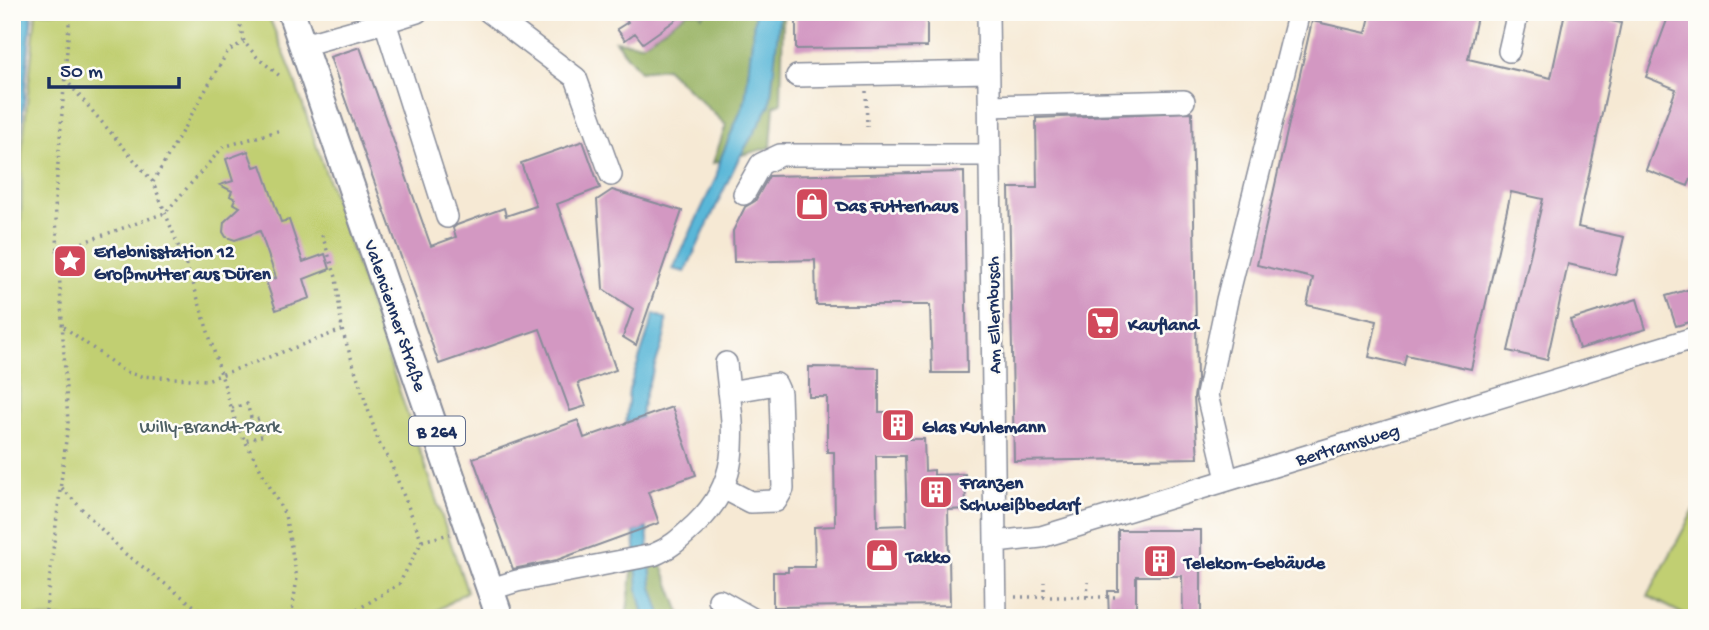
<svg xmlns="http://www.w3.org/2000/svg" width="1709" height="630" viewBox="0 0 1709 630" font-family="'Gochi Hand',sans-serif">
<rect width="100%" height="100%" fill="#fdfcf7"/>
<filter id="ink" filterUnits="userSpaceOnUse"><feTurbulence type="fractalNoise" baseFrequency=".0143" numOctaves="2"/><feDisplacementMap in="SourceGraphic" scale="14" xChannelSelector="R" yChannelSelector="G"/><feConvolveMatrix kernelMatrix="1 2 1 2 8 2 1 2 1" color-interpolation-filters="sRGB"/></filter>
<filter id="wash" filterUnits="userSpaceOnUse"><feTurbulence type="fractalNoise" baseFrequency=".00686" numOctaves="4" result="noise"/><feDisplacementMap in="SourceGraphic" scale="28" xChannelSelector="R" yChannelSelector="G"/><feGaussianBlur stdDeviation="1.57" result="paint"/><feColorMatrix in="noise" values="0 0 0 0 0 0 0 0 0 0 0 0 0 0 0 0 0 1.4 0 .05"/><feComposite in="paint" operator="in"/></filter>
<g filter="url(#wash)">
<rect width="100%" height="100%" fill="#f6e9d4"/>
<path fill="#c1cf72" stroke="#6e7f68" stroke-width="2" d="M36 12H267L291 70 467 591 426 618H16L22 153Z
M1697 504V618H1690L1648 596Z"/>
<path fill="#98b264" stroke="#5a7061" stroke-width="2" d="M688 12H699L702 16 706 12H783L781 103 774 106 771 147 713 163 726 125 666 68 640 71 615 41 642 44Z
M660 560 682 618H626L633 566Z"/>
<path fill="#5ab7d8" stroke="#3a739b" stroke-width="2" d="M12 12H32L19 155 14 618Z
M755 12H780L770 105 737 162 685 272 673 269 716 178 721 157 745 101Z
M654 314 666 319C669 342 642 386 641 418L626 423 629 390Z
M647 528 652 587 662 618H645L638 590 634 532Z"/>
<g id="blocks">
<path fill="#d398c2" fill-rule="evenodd" d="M621 12H687L643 43 635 33 625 40 617 29 628 22Z
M796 12H927V47L796 49Z
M1371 12H1478L1468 59 1551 78 1565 12 1621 23 1578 227 1624 237 1615 275 1568 264 1547 360 1508 351 1543 199 1511 192 1471 369 1406 355 1404 365 1369 357 1377 321 1307 305 1313 278 1257 265 1312 21 1366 33Z
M1670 12H1697V164L1688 186 1646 170 1676 89 1646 77Z
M360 47 431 246 456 237 453 228 457 225 504 208 506 216 536 206 521 163 583 141 600 188 557 204 616 370 578 383 586 406 570 411 540 329 439 364 330 57Z
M1192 112 1197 380 1194 397 1198 458 1014 461 1009 188H1037L1036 118Z
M248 151 254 167 261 165 281 222 289 220 303 262 325 254 330 269 304 279 310 298 276 310 266 281 276 278 260 231 235 240 226 237 223 232 224 222 240 207 233 203 235 199 230 196 232 191 220 185 233 181 226 159Z
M964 172 967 373H932L930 305H816L815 260 734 262 733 231 745 207 755 201 769 176Z
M612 190 682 211 636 345 623 337 633 309 603 289 597 200Z
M1697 287V320L1676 326 1666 296Z
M1637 299 1646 329 1579 349 1570 320Z
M809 367 879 368V412H908L909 439H924L925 471 934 470V475L965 474 966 509 948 510 950 605 773 607V572H788V567H815L814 527 835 526 834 452H827V397H809ZM876 456H905L907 525 877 526Z
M672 407 696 475 648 492 659 523 557 560 513 569 473 458 578 420 584 438Z
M1118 530H1201V618H1183L1182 576H1136V618H1109L1108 591H1118Z"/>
</g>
</g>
<g filter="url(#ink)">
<use href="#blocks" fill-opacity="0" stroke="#888c99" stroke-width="2"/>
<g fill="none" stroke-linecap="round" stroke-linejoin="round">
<g stroke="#888c99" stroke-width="24">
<path id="minor" d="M489 12 576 78 611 175
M988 12 996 618
M385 22 417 12
M303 45 385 22 447 217
M1509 51 1518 12
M797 76 989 72
M989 106 1184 101
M744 194 761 164 780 155H988
M1227 479 1207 395 1227 300 1299 12
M725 489 750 502 776 501 783 489 780 393 776 384 729 392
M996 542 1041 537 1697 337
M491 589 517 581 653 555C671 548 682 537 696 524 746 477 732 425 726 363
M719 600 751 618"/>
</g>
<g stroke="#888c99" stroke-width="30">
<path id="major" d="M291 12 500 618"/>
</g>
<path stroke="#888c99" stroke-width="3.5" stroke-dasharray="2 5" stroke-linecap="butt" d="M237 12 244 42 257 57 281 77
M65 79 153 182 193 283 237 426 285 515 297 578 291 618
M866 91 867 127
M153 182 228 51 244 42
M322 235 336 277 342 330 379 443 389 459 422 541 399 584 344 618
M56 252 165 213 223 147 281 130
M64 327 125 372 140 376 207 380 342 330
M232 408 247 404 252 421
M237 426 259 419 264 435 245 441
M62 488 123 552 210 618
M422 541 450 534
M1015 597H1118
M1044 597V582
M1087 597 1088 582
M45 618 68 423 55 201 70 12"/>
<use href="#minor" stroke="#fff" stroke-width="21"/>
<use href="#major" stroke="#fff" stroke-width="26"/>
</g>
</g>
<defs>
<g id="shop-square" transform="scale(1.75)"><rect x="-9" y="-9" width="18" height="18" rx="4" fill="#d1495b" stroke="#fdfcf7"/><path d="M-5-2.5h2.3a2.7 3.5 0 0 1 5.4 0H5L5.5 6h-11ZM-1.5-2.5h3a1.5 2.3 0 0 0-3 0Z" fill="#fff"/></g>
<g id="sight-square" transform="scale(1.75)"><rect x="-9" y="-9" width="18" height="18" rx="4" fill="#d1495b" stroke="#fdfcf7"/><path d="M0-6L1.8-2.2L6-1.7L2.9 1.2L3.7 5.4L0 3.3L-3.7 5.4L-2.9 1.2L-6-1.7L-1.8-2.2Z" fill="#fff"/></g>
<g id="supermarket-square" transform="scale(1.75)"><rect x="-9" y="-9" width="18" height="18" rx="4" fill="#d1495b" stroke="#fdfcf7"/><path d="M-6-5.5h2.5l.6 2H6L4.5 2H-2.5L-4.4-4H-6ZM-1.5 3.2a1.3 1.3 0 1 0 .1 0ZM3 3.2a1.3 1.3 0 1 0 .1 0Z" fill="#fff"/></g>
<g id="building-square" transform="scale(1.75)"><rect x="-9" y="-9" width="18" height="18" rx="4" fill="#d1495b" stroke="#fdfcf7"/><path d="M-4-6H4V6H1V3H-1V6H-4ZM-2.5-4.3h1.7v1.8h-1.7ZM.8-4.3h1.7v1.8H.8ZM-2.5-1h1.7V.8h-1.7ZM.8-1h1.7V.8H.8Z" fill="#fff"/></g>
</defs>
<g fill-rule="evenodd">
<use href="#shop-square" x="812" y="204"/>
<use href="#sight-square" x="70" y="261"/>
<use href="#supermarket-square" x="1103" y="323"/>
<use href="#building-square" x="898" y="425"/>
<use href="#building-square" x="936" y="492"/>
<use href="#shop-square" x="882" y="555"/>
<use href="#building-square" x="1160" y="561"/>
</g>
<g text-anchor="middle" stroke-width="5" stroke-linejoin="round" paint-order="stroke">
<rect fill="#fdfcf7" stroke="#5f6c8c" stroke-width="2" x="409" y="416.5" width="56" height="29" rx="5"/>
<g font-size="18" font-weight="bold" fill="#1b2f5e">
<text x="437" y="437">B 264</text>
</g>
<g font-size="19" font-weight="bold" fill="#1b2f5e" stroke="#fdfcf7" text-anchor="start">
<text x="836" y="211">Das Futterhaus</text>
<text x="94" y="257">Erlebnisstation 12<tspan x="94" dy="22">Großmutter aus Düren</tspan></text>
<text x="1128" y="330">Kaufland</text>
<text x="922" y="432">Glas Kuhlemann</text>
<text x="960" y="488">Franzen<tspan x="960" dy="22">Schweißbedarf</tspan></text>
<text x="906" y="562">Takko</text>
<text x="1184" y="568">Telekom-Gebäude</text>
</g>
<g font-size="19" fill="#1b2f5e" stroke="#fdfcf7">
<text transform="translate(397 315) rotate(71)" y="7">Valencienner Straße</text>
<text transform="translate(992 315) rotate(-91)" y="7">Am Ellernbusch</text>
<text transform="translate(1347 443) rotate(-17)" y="7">Bertramsweg</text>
</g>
<g font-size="19" fill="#4d5f64" stroke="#fdfcf7">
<text x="210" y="432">Willy-Brandt-Park</text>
</g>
</g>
<rect width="1709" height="630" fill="none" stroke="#fdfcf7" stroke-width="42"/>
<path d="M49 77v10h130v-10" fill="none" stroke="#1b2f5e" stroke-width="3.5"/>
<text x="60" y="77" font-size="21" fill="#1b2f5e" stroke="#fdfcf7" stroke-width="5" paint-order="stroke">50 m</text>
</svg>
